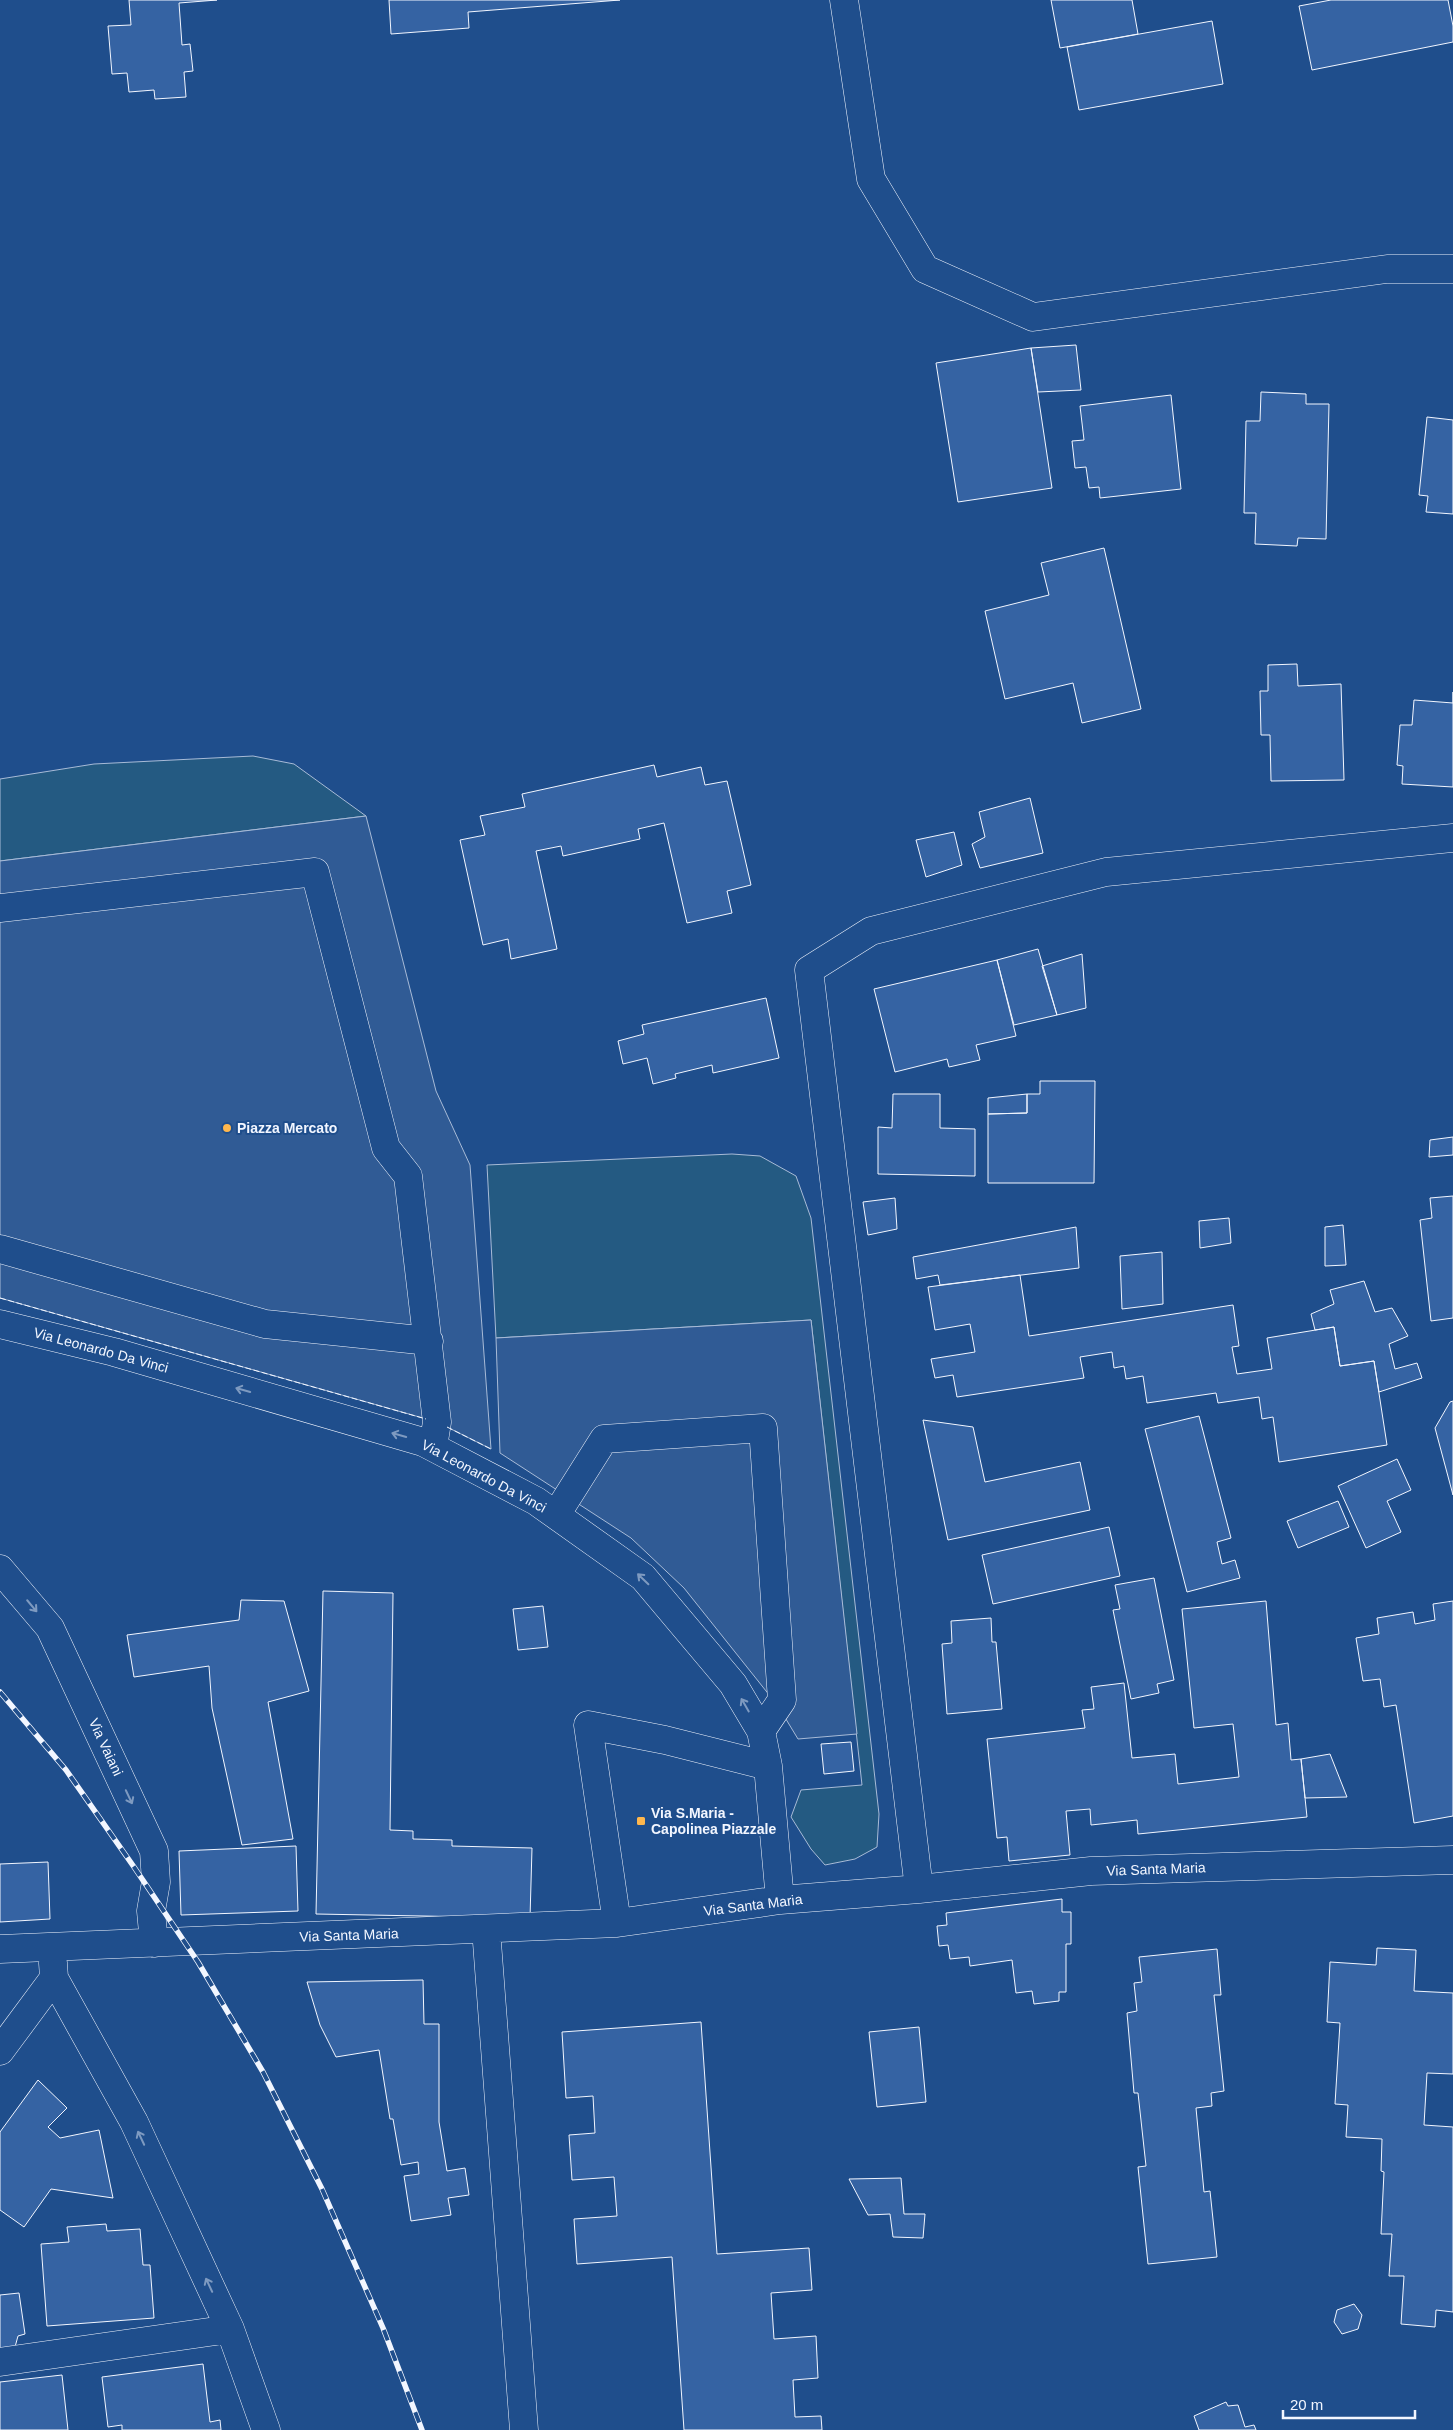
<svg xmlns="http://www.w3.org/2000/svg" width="1453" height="2430" viewBox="0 0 1453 2430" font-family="Arial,sans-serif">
<rect width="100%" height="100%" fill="#1f4e8c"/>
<path fill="#245a82" stroke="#a8bbd7" d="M253 756 294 764 366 816 0 861V779L94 764Z
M732 1154 760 1156 796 1176 811 1218 879 1814 877 1847 855 1859 825 1865 811 1849 791 1817 801 1790 862 1785 811 1320 496 1338 487 1165Z"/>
<path fill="#305b95" stroke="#a8bbd7" d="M366 816 436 1091 470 1165 491 1449 437 1422 0 1298V861Z
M811 1320 857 1734 798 1739 778 1706 684 1588 631 1538 500 1453 496 1338Z"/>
<path fill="#3563a3" stroke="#f2f6ff" d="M129 0H217L179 3 182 45 190 44 193 71 184 72 186 97 155 99 154 90 129 92 127 73 112 74 108 26 131 25Z
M389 0H620L468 12 469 28 391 34Z
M1051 0H1132L1138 34 1060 48Z
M1331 0H1448L1453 26V42L1312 70 1299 6Z
M1212 21 1223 84 1079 110 1067 47Z
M1076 345 1081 390 1038 392 1031 348Z
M1031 348 1052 488 958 502 936 363Z
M1261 392 1306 394V404H1329L1326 539 1298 538 1297 546 1255 544 1256 513H1244L1246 421H1260Z
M1171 395 1181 489 1100 498 1099 487 1089 488 1086 467 1075 468 1072 441 1084 440 1080 406Z
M1427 417 1453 420V514L1426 512 1428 496 1419 495Z
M1104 548 1141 709 1082 723 1073 683 1005 699 985 611 1049 595 1041 563Z
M1297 664 1298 686 1341 684 1344 780 1271 781 1270 735H1261L1260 691H1268V665Z
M1453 692V787L1402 784 1403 766 1397 765 1400 725H1412L1414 700 1453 703Z
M654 765 657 777 701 767 705 785 727 781 751 885 727 891 732 913 687 923 664 823 638 829 640 839 563 856 561 846 536 851 557 949 511 959 508 939 483 945 460 840 485 835 480 816 525 807 522 794Z
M1030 798 1043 853 980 868 972 844 985 837 979 812Z
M954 832 962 865 926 877 916 840Z
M1038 949 1057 1015 1014 1025 997 960Z
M1082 954 1086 1008 1057 1015 1042 966Z
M997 960 1016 1036 976 1045 980 1060 949 1067 947 1059 895 1072 874 989Z
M766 998 779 1058 713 1073 712 1065 675 1074 676 1078 653 1084 647 1058 623 1064 618 1041 644 1034 642 1025Z
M1040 1081H1095L1094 1183H988V1114L1027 1113V1094H1040Z
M893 1094H940V1128L975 1129V1176L878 1174V1127L892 1128Z
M1027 1094V1113L988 1114V1098Z
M1453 1137V1155L1429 1157 1430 1140Z
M1453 1196V1318L1431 1321 1420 1220 1432 1218 1430 1198Z
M895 1198 897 1229 868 1235 863 1202Z
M1229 1218 1231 1243 1200 1248 1199 1221Z
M1343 1225 1346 1265 1325 1266V1227Z
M1076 1227 1079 1268 940 1285 938 1275 916 1279 913 1257Z
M1162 1252 1163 1304 1122 1309 1120 1256Z
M1020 1275 1029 1336 1233 1305 1239 1346 1232 1347 1237 1374 1272 1369 1267 1338 1334 1327 1340 1366 1374 1361 1387 1445 1279 1462 1273 1417 1262 1419 1259 1397 1218 1403 1216 1393 1147 1403 1143 1376 1126 1379 1124 1366 1114 1368 1112 1352 1080 1357 1084 1378 957 1397 953 1375 935 1378 931 1359 975 1352 970 1324 935 1330 928 1287Z
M1364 1281 1375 1312 1392 1308 1408 1336 1389 1344 1395 1369 1417 1363 1422 1378 1379 1392 1374 1361 1340 1366 1334 1327 1315 1330 1311 1314 1334 1304 1330 1290Z
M1453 1401V1495L1435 1428 1450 1402Z
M1199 1416 1231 1538 1217 1542 1222 1564 1235 1560 1240 1578 1187 1592 1145 1429Z
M923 1420 973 1427 985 1482 1080 1462 1090 1510 948 1540Z
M1397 1459 1411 1490 1387 1501 1401 1532 1366 1548 1338 1486Z
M1338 1501 1349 1527 1298 1548 1287 1521Z
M1109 1527 1120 1576 993 1604 982 1555Z
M1154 1578 1174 1680 1157 1684 1159 1693 1131 1699 1113 1610 1120 1609 1115 1585Z
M323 1591 393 1593 390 1830 413 1831V1839L452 1840V1846L532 1848 530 1918 316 1914Z
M241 1600 284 1601 309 1691 268 1702 293 1839 242 1845 212 1708 209 1666 134 1677 127 1635 239 1620Z
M1266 1601 1276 1725 1288 1723 1291 1760 1301 1759 1307 1817 1138 1834 1137 1820 1091 1825 1090 1809 1066 1811 1070 1855 1009 1861 1007 1837 997 1838 987 1739 1085 1728 1082 1710 1094 1709 1091 1687 1124 1683 1132 1758 1175 1754 1178 1784 1239 1777 1233 1724 1194 1728 1182 1609Z
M1453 1601V1816L1414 1823 1396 1705 1384 1707 1380 1679 1363 1681 1356 1638 1379 1634 1377 1618 1413 1612 1415 1624 1435 1620 1433 1604Z
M543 1606 548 1647 518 1650 513 1609Z
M991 1618 992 1642H996L1002 1709 947 1714 942 1644 952 1643 951 1621Z
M851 1742 854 1771 824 1774 821 1744Z
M1330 1754 1347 1797 1305 1798 1301 1759Z
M296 1846 298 1911 181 1915 179 1851Z
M48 1862 50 1919 0 1922V1864Z
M1062 1899V1912H1071V1944H1066V1992H1059V2001L1034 2004 1032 1991 1016 1993 1012 1960 970 1966 969 1957 950 1959 948 1945 939 1946 937 1926 947 1925 946 1913Z
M1377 1948 1416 1950 1414 1991 1453 1993V2074L1427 2073 1424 2125 1453 2127V2312L1436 2310 1435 2327 1401 2324 1404 2276H1389L1392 2234H1381L1384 2172 1381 2171 1382 2139 1346 2137 1348 2105 1335 2104 1340 2023 1327 2022 1330 1962 1376 1965Z
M1217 1949 1221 1995H1214L1224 2091 1211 2093 1212 2106 1196 2108 1204 2192 1210 2191 1217 2257 1148 2264 1138 2167 1146 2166 1138 2093H1134L1127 2013 1137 2011 1134 1983 1142 1982 1139 1957Z
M423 1980 424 2024H439V2122L447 2171 465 2168 469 2195 448 2198 451 2215 411 2221 404 2176 419 2174 418 2162 401 2165 393 2119H390L379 2050 336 2057 320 2025 307 1982Z
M701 2022 717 2254 809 2248 812 2290 771 2293 774 2339 816 2336 818 2378 793 2380 795 2417 821 2416 822 2430H684L672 2257 577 2264 574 2219 617 2216 614 2177 572 2180 569 2135 595 2133 593 2096 566 2098 562 2032Z
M919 2027 926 2102 877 2107 869 2032Z
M38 2080 67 2108 48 2127 60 2138 99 2130 113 2198 51 2189 24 2227 0 2210V2132Z
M901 2178 904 2214H925L923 2238 893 2237 890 2214 868 2215 849 2179Z
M106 2224 107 2231 140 2229 143 2265H150L154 2318 47 2326 41 2244 69 2242 67 2227Z
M19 2293 25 2334 18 2336 15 2347 0 2349V2295Z
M1354 2304 1362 2315 1358 2329 1342 2334 1334 2322 1337 2310Z
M203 2364 210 2422 220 2420 221 2430H122V2425L108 2427 102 2377Z
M62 2375 68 2430H0V2382Z
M1226 2402 1228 2406 1238 2405 1245 2427 1254 2425 1256 2430H1199L1194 2416Z"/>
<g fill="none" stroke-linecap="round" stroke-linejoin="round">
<g stroke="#f2f6ff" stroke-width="29">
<path id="minor" d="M844 0 871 179 925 269 1033 317 1387 269H1453
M0 908 315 872 386 1148 408 1176 437 1422 433 1447
M0 1249 265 1324 429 1341
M0 1324 114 1352 423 1442 536 1501 643 1577 733 1684 761 1731 768 1766 780 1900
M556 1515 604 1439 763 1428 782 1700 761 1731
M0 1569 50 1628 154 1851 156 1882 151 1911 154 1943
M919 1889 809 970 871 931 1106 872 1453 838
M617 1923 588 1725 665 1740 768 1766
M486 1929 524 2430
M0 1949 617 1923 780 1900 919 1889 1091 1871 1453 1860
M54 1978 134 2122 230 2329 266 2430
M0 2051 54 1978 53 1963
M0 2362 230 2329"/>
</g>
<use href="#minor" stroke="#1f4e8c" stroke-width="28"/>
<g stroke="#f2f6ff" stroke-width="5.5">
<path id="rail" d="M0 1692 66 1770 134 1867 198 1962 263 2072 322 2189 383 2328 422 2430"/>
</g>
<use href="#rail" stroke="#1f4e8c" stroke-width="4" stroke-dasharray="11" stroke-linecap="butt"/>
<path stroke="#f2f6ff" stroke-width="1" stroke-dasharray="6 2.5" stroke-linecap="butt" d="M0 1298 426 1419
M447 1427 491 1449"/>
</g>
<defs><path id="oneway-shaft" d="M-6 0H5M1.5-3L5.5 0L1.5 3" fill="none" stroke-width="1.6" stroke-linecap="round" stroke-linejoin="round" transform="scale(1.25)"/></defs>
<g stroke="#7e9ac0">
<use href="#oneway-shaft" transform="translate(243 1390) rotate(-164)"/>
<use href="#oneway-shaft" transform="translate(399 1435) rotate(-164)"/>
<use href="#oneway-shaft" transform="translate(643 1579) rotate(-136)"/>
<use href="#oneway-shaft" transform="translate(32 1606) rotate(50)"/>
<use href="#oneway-shaft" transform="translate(745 1705) rotate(-120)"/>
<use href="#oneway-shaft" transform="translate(129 1797) rotate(65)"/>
<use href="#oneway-shaft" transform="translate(141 2138) rotate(-115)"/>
<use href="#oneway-shaft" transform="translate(209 2285) rotate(-115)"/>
</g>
<g fill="#ffb74d" stroke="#1f4e8c" stroke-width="2">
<circle cx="227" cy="1128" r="5"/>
<rect x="636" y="1816" width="10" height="10" rx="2.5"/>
</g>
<g text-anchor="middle" stroke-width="4" stroke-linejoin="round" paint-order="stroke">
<g font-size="14" font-weight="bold" fill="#f2f6ff" stroke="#1f4e8c" text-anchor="start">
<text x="237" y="1133">Piazza Mercato</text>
<text x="651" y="1818">Via S.Maria -<tspan x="651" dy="16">Capolinea Piazzale</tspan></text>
</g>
<g font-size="14" fill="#f2f6ff" stroke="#1f4e8c">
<text transform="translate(101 1350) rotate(15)" y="5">Via Leonardo Da Vinci</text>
<text transform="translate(484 1476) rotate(28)" y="5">Via Leonardo Da Vinci</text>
<text transform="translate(106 1747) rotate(65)" y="5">Via Vaiani</text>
<text transform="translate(1156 1869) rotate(-2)" y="5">Via Santa Maria</text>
<text transform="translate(753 1905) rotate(-7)" y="5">Via Santa Maria</text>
<text transform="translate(349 1935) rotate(-2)" y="5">Via Santa Maria</text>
</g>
</g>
<path d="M1283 2410v8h132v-8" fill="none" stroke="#f2f6ff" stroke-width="2.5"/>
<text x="1290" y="2410" font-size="15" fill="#f2f6ff" stroke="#1f4e8c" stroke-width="4" paint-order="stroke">20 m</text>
</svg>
